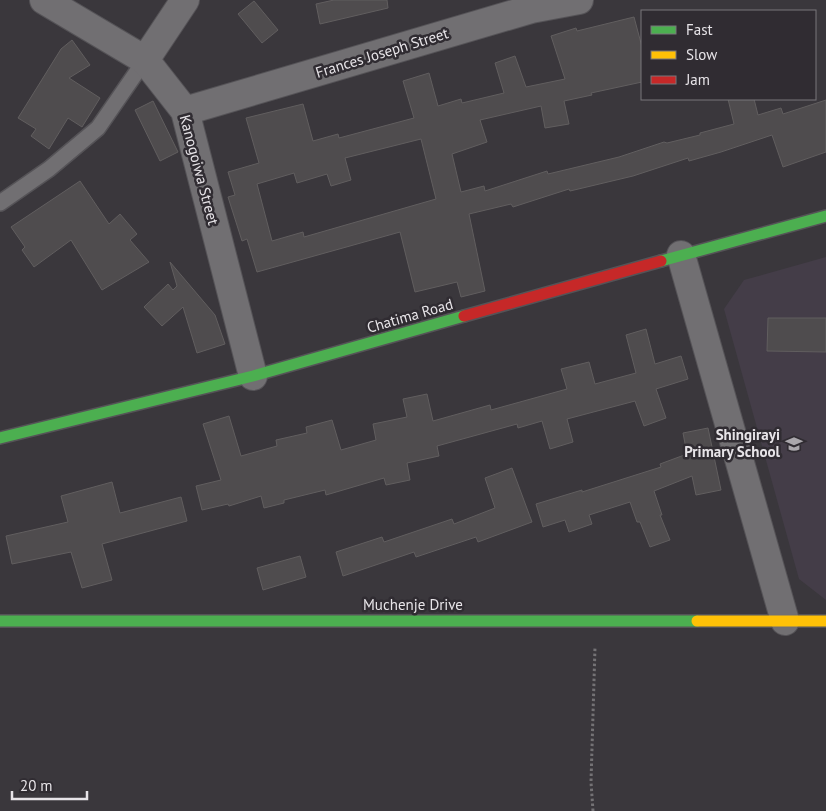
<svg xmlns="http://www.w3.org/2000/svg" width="826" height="811" viewBox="0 0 826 811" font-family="'PT Sans',sans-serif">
<rect width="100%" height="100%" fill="#3a373c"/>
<path fill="#443d48" d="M826 257V600L799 579 724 309 744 280Z"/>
<path fill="#4f4c4e" stroke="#615e5f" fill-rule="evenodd" d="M334 0H387L388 8 320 24 316 4Z
M254 1 278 30 262 43 238 14Z
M634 17 642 47V82L591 93 592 95 564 101 569 124 545 128 541 106 480 120 487 142 452 154 461 192 484 186 485 191 547 171 548 174 619 157 664 142 667 143 700 135V133L734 124 728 99H754L758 115 781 108 783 114 826 100V152L783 167 772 135 721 152 689 161 688 158 633 176 570 191 569 189 513 207 511 204 469 214 485 291 461 297 457 282 415 292 400 232 257 272 247 239 242 241 228 197 235 195 228 172 259 163 246 118 303 104 313 141 338 134 339 138 414 118 403 81 429 73 438 106 461 99 462 103 504 93 495 63 515 56 526 87 565 79 551 36 576 28 577 31ZM421 139 436 199 304 237 303 232 272 241 257 184 294 173 297 183 327 174 331 186 351 180 345 158Z
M72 40 90 65 69 78 100 98 82 127 68 118 49 149 31 136 36 129 18 118 61 49Z
M153 101 178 152 160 161 135 110Z
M80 181 109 224 120 214 137 234 130 240 149 262 102 290 71 240 34 267 22 250 25 247 11 227Z
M170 262 215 315 225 344 197 353 183 307 162 326 144 307 168 284 173 290 177 286Z
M768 318H826V352L767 351Z
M646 329 655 364 681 356 688 379 656 389 666 418 644 426 635 401 567 419 573 442 550 449 542 421 518 428 517 424 437 446 439 456 407 463 410 480 386 485 384 478 326 495 325 490 284 500V503L264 508 261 496 229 506 228 504 202 510 196 486 221 480 203 424 229 416 241 456 277 446 276 440 307 433 306 427 332 420 341 450 376 440 373 424 407 417 403 399 427 394 433 421 490 405 491 410 567 389 561 369 589 362 595 384 636 373 626 335Z
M708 428 721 490 696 495 692 476 654 491 662 515H660L670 540 650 547 640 522H637L630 502 589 515 592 524 569 532 565 520 543 527 536 504 582 490V492L661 467 660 464 687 454 683 433Z
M512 468 532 522 478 542 476 537 416 557 414 552 343 576 336 552 382 537 384 542 452 519 454 524 495 508 485 478Z
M112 482 120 513 181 497 187 521 102 544 112 580 82 588 71 552 12 564 6 536 68 522 61 496Z
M300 556 306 577 263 590 257 568Z"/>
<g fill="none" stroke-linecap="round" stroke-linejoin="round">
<g stroke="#555357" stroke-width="18">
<path id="lane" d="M0 203 49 169 98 128 145 60"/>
</g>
<g stroke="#555357" stroke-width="30">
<path id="street" d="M44 0 145 60 185 111 253 376
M145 60 185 0
M185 111 531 9 579 0
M681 255 785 621"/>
</g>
<g stroke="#555357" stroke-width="14">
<path id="fast" d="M661 261 826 216
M0 438 253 376 464 316
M0 621H697"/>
</g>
<g stroke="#555357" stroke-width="14">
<path id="slow" d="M697 621H826"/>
</g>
<g stroke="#555357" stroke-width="14">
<path id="jam" d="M464 316 661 261"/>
</g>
<path stroke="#747275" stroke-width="3" stroke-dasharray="2.5 2.5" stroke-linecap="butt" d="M593 811 591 782 595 647"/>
<use href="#lane" stroke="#716f72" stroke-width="15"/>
<use href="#street" stroke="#716f72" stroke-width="28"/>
<use href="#fast" stroke="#4caf50" stroke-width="11"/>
<use href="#slow" stroke="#ffc107" stroke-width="11"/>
<use href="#jam" stroke="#c62828" stroke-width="11"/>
</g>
<defs>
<g id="school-bare" transform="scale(1.35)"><path d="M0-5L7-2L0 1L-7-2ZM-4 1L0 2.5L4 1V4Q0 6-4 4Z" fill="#aaa7ac" stroke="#302c32" stroke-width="2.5" paint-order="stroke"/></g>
</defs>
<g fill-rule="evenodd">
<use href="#school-bare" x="794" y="444"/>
</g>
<g text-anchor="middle" stroke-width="5" stroke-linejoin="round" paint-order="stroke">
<g font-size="15" fill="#e7e4e8" stroke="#302c32">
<text transform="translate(382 53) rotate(-17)" y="5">Frances Joseph Street</text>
<text transform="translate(199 170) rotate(75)" y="5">Kanogoiwa Street</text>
<text transform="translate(410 316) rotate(-16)" y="5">Chatima Road</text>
<text x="413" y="610">Muchenje Drive</text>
</g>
<g font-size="15" font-weight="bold" fill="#e7e4e8" stroke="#302c32" text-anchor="end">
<text x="780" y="440">Shingirayi<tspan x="780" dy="17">Primary School</tspan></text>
</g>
</g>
<rect x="641" y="10" width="175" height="90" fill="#302c32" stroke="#79767b"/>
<rect x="651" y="26" width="25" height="8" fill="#4caf50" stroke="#79767b"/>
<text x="686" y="35" font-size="15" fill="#e7e4e8">Fast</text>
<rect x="651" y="51" width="25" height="8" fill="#ffc107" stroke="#79767b"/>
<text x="686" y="60" font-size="15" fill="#e7e4e8">Slow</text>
<rect x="651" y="76" width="25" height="8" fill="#c62828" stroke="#79767b"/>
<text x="686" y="85" font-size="15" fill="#e7e4e8">Jam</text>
<path d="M12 791v8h75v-8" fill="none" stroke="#e7e4e8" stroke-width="2.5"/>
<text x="20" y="791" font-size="15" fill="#e7e4e8" stroke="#302c32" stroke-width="4" paint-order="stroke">20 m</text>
</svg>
